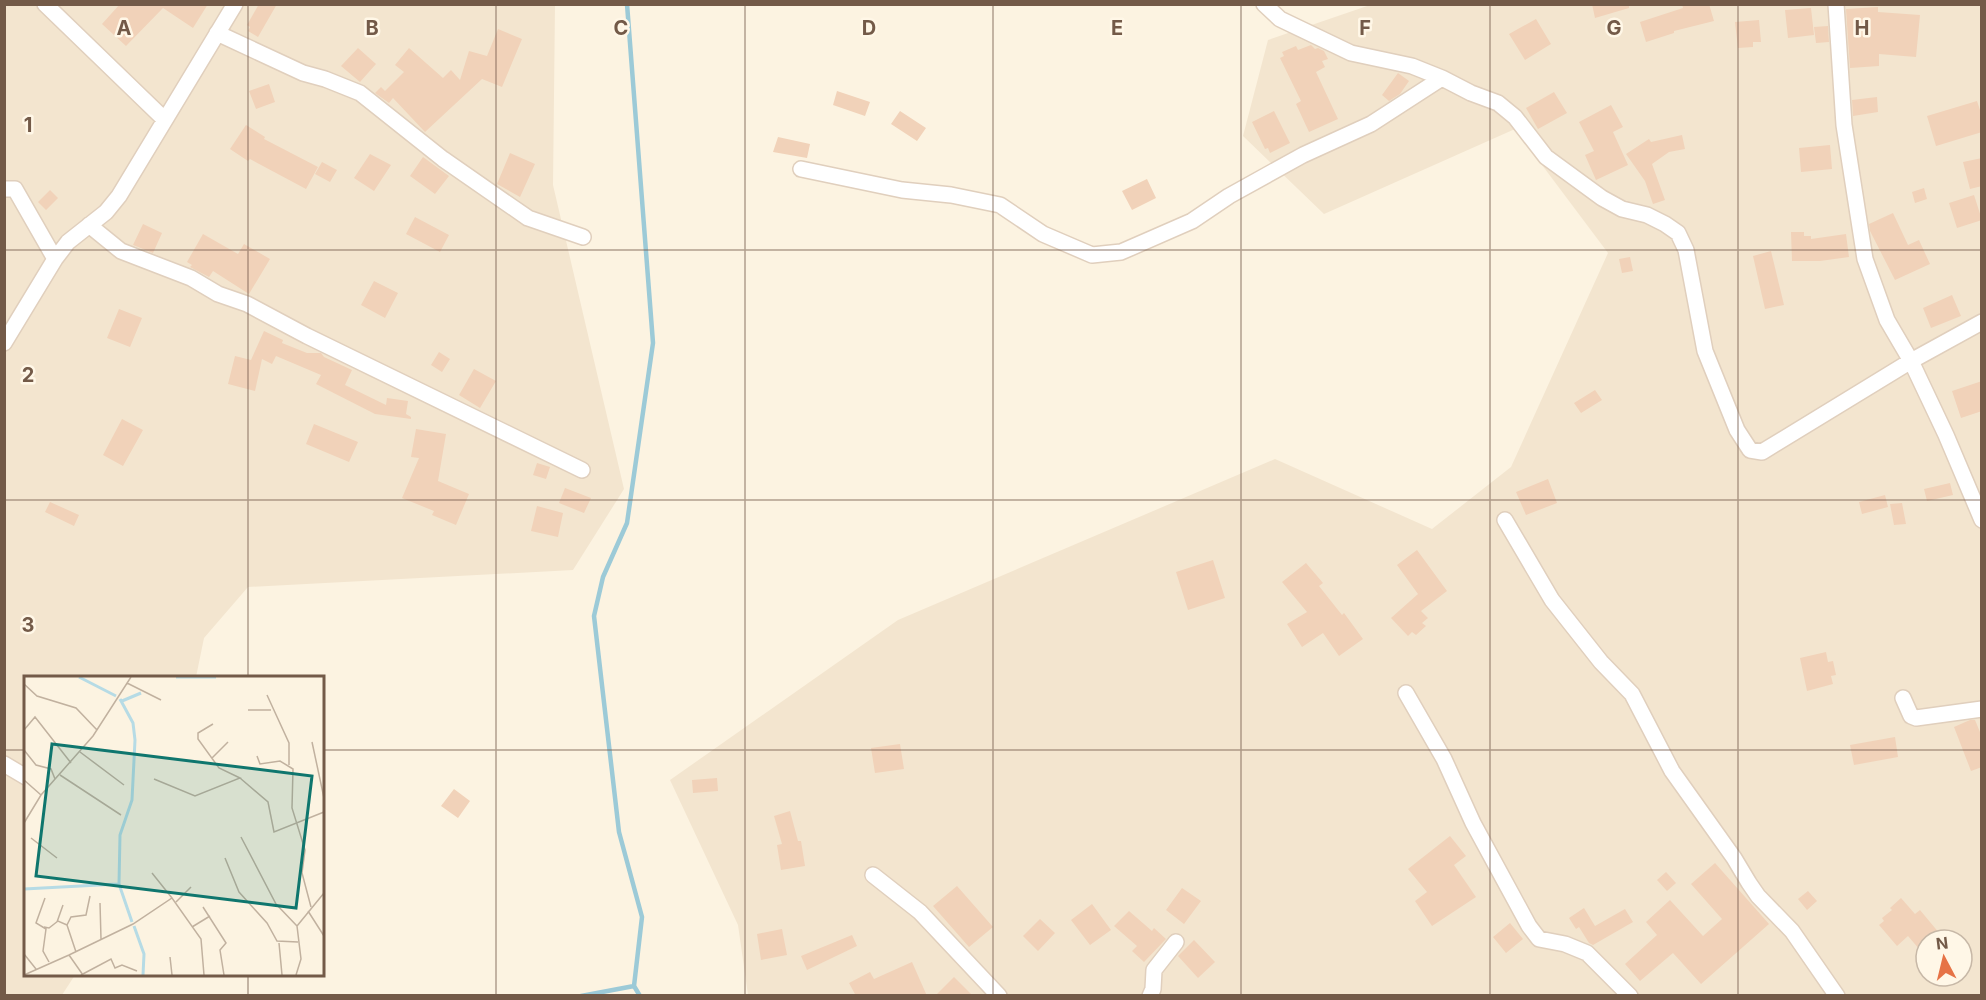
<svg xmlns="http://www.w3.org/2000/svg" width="1986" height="1000" viewBox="0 0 1986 1000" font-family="Inter,sans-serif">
<rect width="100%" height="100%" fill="#fcf3e1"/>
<path fill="#f3e5cf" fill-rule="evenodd" d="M1373 4 1981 5V995H748L738 925 670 780 898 620 1275 459 1432 529 1511 467 1608 253 1515 129 1324 214 1243 136 1268 40ZM1926 940H1962V976H1926Z
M5 5H555L553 185 624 489 573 570 248 587 204 638 196 677 26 678V974L75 975 62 995 5 996Z"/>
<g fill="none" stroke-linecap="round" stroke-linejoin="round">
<path stroke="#9ccad7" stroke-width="4.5" d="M627 4 653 343 627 523 603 577 594 616 619 832 642 917 634 986 640 996
M581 996 634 986"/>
</g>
<path fill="#f1d2b9" d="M120 4H208L193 28 163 8 126 46 102 24Z
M259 4H277L258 37 248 31 250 27 247 25Z
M1592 4H1629V8L1595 18Z
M1682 4H1709L1714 21 1674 31V33L1646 42 1640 22 1683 8Z
M1878 7V12L1920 15 1916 57 1879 54V66L1850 68 1846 9Z
M1811 8 1814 35 1788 38 1785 10Z
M1536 19 1551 44 1525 60 1509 34Z
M1759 20 1761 42H1753V47L1738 48 1735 22Z
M1828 26 1829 42 1816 43 1814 27Z
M498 29 522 39 502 87 482 79 425 132 393 98 389 103 375 93 381 87 385 91 404 72 395 65 409 48 443 78 451 70 460 80 469 51 487 56Z
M1311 45 1315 49 1318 48 1324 51 1328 59 1322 61 1325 67 1316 72 1338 119 1309 132 1296 104 1301 101 1280 58 1284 56 1282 52 1296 46 1298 50Z
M358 48 376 64 360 82 341 66Z
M1398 73 1409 81 1400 94 1389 101 1382 95Z
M269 84 275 102 256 109 249 91Z
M837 91 870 102 865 116 833 105Z
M1554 92 1567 113 1538 129 1526 108Z
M1877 97 1878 112 1853 116 1852 100Z
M1977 101 1982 116V132L1936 146 1927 116Z
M1611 105 1623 127 1613 132 1628 165 1596 180 1585 155 1594 151 1579 122Z
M900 111 926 128 917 141 891 124Z
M1274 111 1290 143 1270 153 1268 148 1265 149 1252 122Z
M246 125 265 137 264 139 318 167 306 189 250 159 248 161 230 149Z
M1682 135 1685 149 1669 152 1652 164 1665 200 1653 204 1645 181 1626 154 1649 139 1651 142Z
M778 137 810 144 807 158 773 152Z
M1830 145 1832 169 1801 172 1799 148Z
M510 153 535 164 520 197 497 184Z
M370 154 391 165 374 191 354 178Z
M423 157 449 176 435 194 410 176Z
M1982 158V186L1970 189 1963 162Z
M322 162 337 170 330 182 315 174Z
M1147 179 1156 198 1132 210 1122 191Z
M1924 188 1927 199 1915 203 1912 192Z
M50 190 58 198 46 210 38 202Z
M1974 195 1982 220 1957 228 1949 203Z
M1893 213 1908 245 1919 240 1930 264 1895 280 1870 231 1869 224Z
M415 217 449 235 440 252 406 234Z
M143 224 162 233 153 253 133 245Z
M1791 232H1804V236H1811V239L1846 234 1849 257 1820 261H1792Z
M203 234 238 254 244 244 270 259 249 294 213 271 209 277 190 267 192 265 187 262Z
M1771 251 1784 305 1765 309 1753 256Z
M1630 257 1633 271 1622 273 1619 259Z
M374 281 398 293 385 318 361 305Z
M1952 295 1961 316 1931 328 1923 308Z
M119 309 142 318 130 347 107 338Z
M264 331 283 340 282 343 307 353H321L324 357 352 370 345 385 386 405 387 398 408 401 406 414 411 417V419L375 414 316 384 321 375 276 356 272 364 262 359 255 391 228 384 235 356 251 360Z
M439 352 450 359 442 372 431 365Z
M474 369 496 381 480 408 459 395Z
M1982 381V411L1961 418 1952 391Z
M1595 390 1602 400 1581 413 1574 403Z
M122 419 143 430 123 466 103 455Z
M314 424 358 442 349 462 306 444Z
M416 429 446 434 438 481 469 494 456 525 432 515 434 511 402 498 419 458 411 457Z
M537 463 550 467 546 479 533 475Z
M1548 479 1557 503 1526 515 1516 492Z
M1950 483 1953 495 1927 501 1924 489Z
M565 488 591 498 584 513 559 503Z
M1885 495 1888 507 1862 514 1859 502Z
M50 502 79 515 74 526 45 512Z
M1902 503 1906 524 1894 525 1890 504Z
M537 506 563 513 558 537 531 531Z
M1417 550 1447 591 1421 611 1428 618 1422 623 1426 626 1416 635 1412 632 1408 636 1391 618 1418 594 1397 565Z
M1213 560 1225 598 1188 610 1176 572Z
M1306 563 1323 583 1319 586 1342 615 1344 613 1363 639 1339 656 1323 633 1302 647 1287 624 1307 612 1282 582Z
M1826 652 1828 662 1833 661 1836 675 1831 676 1833 684 1807 691 1800 658Z
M1970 720H1975L1982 737V767L1971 771 1954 727Z
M1895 737 1898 757 1854 765 1850 745Z
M900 744 904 769 875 773 871 748Z
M717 778 718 791 693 793 692 780Z
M454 789 470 801 458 818 441 806Z
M790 811 798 841H801L805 866 781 870 777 845 782 844 774 816Z
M1450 836 1466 856 1454 865 1476 897 1432 926 1415 901 1427 892 1408 869Z
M1715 863 1769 924 1701 984 1673 953 1640 981 1625 964 1657 935 1646 922 1670 900 1703 936 1722 919 1691 884Z
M1666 872 1676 883 1667 891 1657 880Z
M957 886 993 927 969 947 933 906Z
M1182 888 1201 901 1184 924 1166 910Z
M1808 891 1817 901 1807 910 1798 899Z
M1901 898 1915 914 1920 910 1945 940H1926V957L1908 936 1897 946 1879 925 1884 921 1882 918 1892 910 1890 908Z
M1092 904 1111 930 1090 945 1071 920Z
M1584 908 1595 926 1625 909 1633 922 1593 945 1589 943 1579 927 1576 929 1569 918Z
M1129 911 1152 931 1154 928 1166 939 1144 962 1132 951 1137 946 1114 926Z
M1040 919 1055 933 1038 951 1023 936Z
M1510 923 1523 939 1506 953 1493 937Z
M782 929 787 955 761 960 757 934Z
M852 935 857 946 807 970 801 956Z
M1194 940 1215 962 1198 978 1178 956Z
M912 962 927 996H856L849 983 870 972 874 979Z
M954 977 973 996H935Z"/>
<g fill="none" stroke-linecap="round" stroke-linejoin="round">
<g stroke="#e0cfbd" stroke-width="18">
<path id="street" d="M45 4 164 119
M1836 4 1844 125 1865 259 1887 320 1911 361 1946 435 1982 520
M217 33 303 73 325 79 360 93 443 159 528 218 583 237
M1442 78 1471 93 1498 103 1515 117 1546 157 1602 198 1622 209 1647 215 1665 224 1678 233 1686 250 1705 351 1737 430 1750 450 1762 452 1911 361 1982 322
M801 169 902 190 951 195 1000 205 1043 234 1092 255 1121 252 1192 221 1229 196 1303 155 1371 124 1442 78 1412 66 1351 53 1280 19 1264 4
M4 189H15L55 259
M89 225 121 251 191 278 218 294 247 304 307 336 582 470
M4 343 55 259 68 242 106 212 119 196 235 4
M1505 520 1552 600 1601 662 1632 694 1672 771 1734 858 1749 883 1758 896 1792 931 1837 996
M1406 693 1444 759 1473 823 1529 926 1539 939 1565 944 1587 953 1630 996
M1903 698 1911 716 1916 718 1982 709
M4 764 26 777
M873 875 920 912 999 996
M1150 996 1153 989 1154 970 1176 942"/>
</g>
<use href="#street" stroke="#fff" stroke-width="15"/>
</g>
<path fill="none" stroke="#735a48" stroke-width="1.5" stroke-opacity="0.55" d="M248 4V678M496 4V996M745 4V996M993 4V996M1241 4V996M1490 4V996M1738 4V996M4 250H1982M4 500H1982M4 750H26M322 750H1982M248 974V996"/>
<g transform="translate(24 676)">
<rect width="300" height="300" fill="#fcf3e1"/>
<path fill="none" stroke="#b6dbe5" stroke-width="3" d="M55 1 92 20M152 1H192M96 23 109 47 111 64 108 124 96 159 95 208 108 246M98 25 117 17M0 213 94 208M110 250 120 278 119 299"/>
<path fill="none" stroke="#c1b19f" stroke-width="1.5" d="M103 7 137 24M0 8 13 20 52 32 73 54M243 19 265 67V89M224 34H247M0 54 11 41 47 87M288 66 300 122M0 74 12 89 27 93 31 103M56 76 100 109M233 80 236 88 256 85 269 93 268 132 281 174 278 197 287 231M188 82 204 66M36 99 97 139M216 102 244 126 250 156 300 136M130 103 171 120 216 102 195 92 174 63V57L189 48M0 104 17 119M0 147 17 119 69 60 107 1M217 161 252 228 273 250M7 162 33 182M201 182 215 216 243 247 253 265 274 266M128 197 148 222M21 222 12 247 22 253 19 275 25 286M152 226 167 211M76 227 77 263M179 231 202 267 196 274 200 299M284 235 300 260M33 246 39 229M20 251 25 252 34 245 43 249M168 251 186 240M255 267 258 299M52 276 43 249 47 241 62 239 66 220M0 278 12 293M45 279 109 248 148 222 177 263 180 299M146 281 148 299M0 299 45 279 59 299M57 299 87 283 91 292 98 289 113 295M272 299 277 283 273 250 300 217"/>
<path fill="#0f766e" fill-opacity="0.15" stroke="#0f766e" stroke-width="3" d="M28 68 288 100 272 232 12 200Z"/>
<rect width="300" height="300" fill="none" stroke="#735a48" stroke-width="3"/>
</g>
<g font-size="20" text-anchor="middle" font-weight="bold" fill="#735a48" stroke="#fff7e7" stroke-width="5" stroke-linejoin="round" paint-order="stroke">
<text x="124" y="35">A</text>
<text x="372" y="35">B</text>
<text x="621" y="35">C</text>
<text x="869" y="35">D</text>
<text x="1117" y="35">E</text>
<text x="1365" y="35">F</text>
<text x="1614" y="35">G</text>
<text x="1862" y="35">H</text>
<text x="28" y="132">1</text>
<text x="28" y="382">2</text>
<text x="28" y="632">3</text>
</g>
<rect width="1986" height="1000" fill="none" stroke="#735a48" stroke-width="12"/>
<g transform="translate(1944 958) rotate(353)"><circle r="28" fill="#fff7e7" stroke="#c7b8a7" stroke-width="1.5"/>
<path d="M0-4.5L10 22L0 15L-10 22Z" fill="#e67346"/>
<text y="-9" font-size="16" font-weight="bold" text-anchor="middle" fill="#735a48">N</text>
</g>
</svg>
